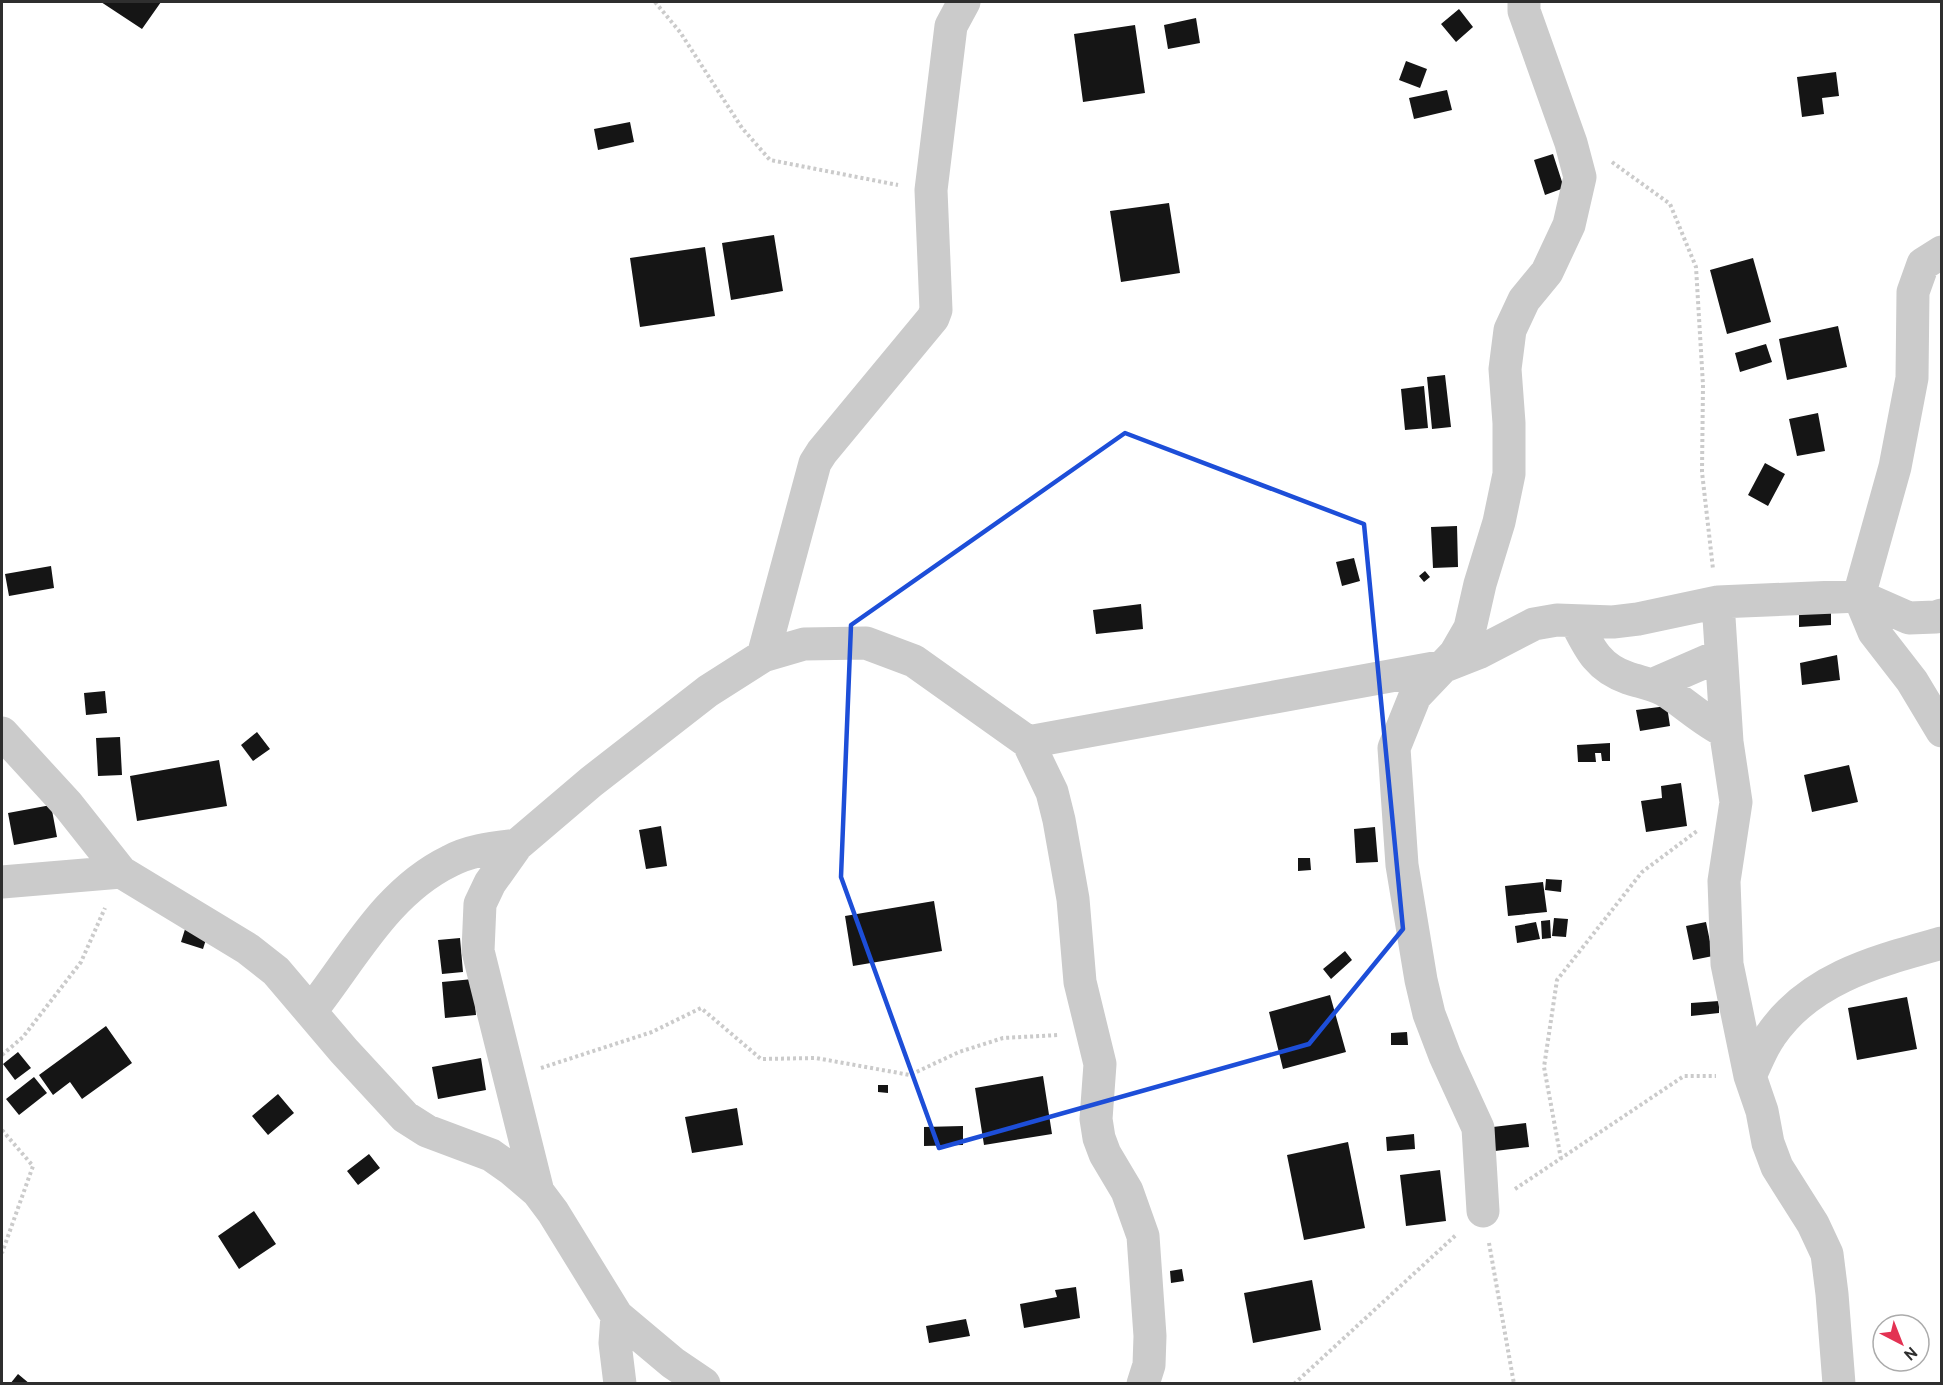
<svg xmlns="http://www.w3.org/2000/svg" width="1943" height="1385" viewBox="0 0 1943 1385" font-family="Overpass,sans-serif">
<rect width="100%" height="100%" fill="#fff"/>
<path fill="#151515" d="M101 2H161L142 29Z
M1459 9 1473 27 1456 42 1441 24Z
M1196 18 1200 43 1168 49 1164 25Z
M1135 25 1145 93 1083 102 1074 34Z
M1406 61 1427 69 1420 88 1399 80Z
M1836 72 1839 96 1822 98 1824 114 1802 117 1797 77Z
M1447 90 1452 110 1414 119 1409 98Z
M630 122 634 142 598 150 594 129Z
M1553 154 1564 188 1545 195 1534 160Z
M1169 203 1180 273 1121 282 1110 211Z
M774 235 783 291 731 300 722 243Z
M705 247 715 316 640 327 630 258Z
M1753 258 1771 322 1727 334 1710 270Z
M1838 326 1847 367 1787 380 1779 339Z
M1766 344 1772 362 1740 372 1735 353Z
M1445 375 1451 427 1432 429 1427 377Z
M1424 386 1428 428 1405 430 1401 389Z
M1818 413 1825 451 1797 456 1789 419Z
M1765 463 1785 474 1768 506 1748 495Z
M1457 526 1458 567 1433 568 1431 527Z
M1354 558 1360 581 1342 586 1336 562Z
M51 566 54 588 9 596 5 574Z
M1425 571 1430 577 1424 582 1419 576Z
M1141 604 1143 629 1096 634 1093 610Z
M1831 607V625L1799 627V609Z
M1837 655 1840 680 1802 685 1800 663Z
M105 691 107 713 86 715 84 693Z
M1667 706 1670 726 1640 731 1636 710Z
M257 732 270 749 253 761 241 745Z
M120 737 122 775 98 776 96 738Z
M1610 743V761H1602L1601 753H1595L1596 762H1578L1577 745Z
M219 760 227 806 137 821 130 776Z
M1849 765 1858 802 1812 812 1804 775Z
M1681 783 1687 826 1646 832 1641 801 1662 798 1661 786Z
M51 805 57 837 14 845 8 813Z
M661 826 667 866 646 869 639 830Z
M1375 827 1378 862 1356 863 1354 829Z
M1298 858H1310L1311 870 1298 871Z
M1546 879 1562 880 1561 892 1545 890Z
M1543 882 1547 912 1508 916 1505 886Z
M934 901 942 951 853 966 845 916Z
M1554 918 1568 919 1566 937 1552 936Z
M1550 920 1551 938 1542 939 1541 921Z
M1536 922 1540 939 1517 943 1515 926Z
M1706 922 1713 956 1693 960 1686 926Z
M186 926 208 933 203 949 181 942Z
M460 938 463 972 442 974 438 940Z
M1345 951 1352 960 1331 979 1323 969Z
M473 979 476 1015 445 1018 442 982Z
M1330 995 1346 1052 1283 1069 1269 1012Z
M1907 997 1917 1049 1857 1060 1848 1008Z
M1719 1001V1013L1691 1016V1003Z
M106 1026 132 1063 82 1099 70 1082 53 1095 39 1075Z
M1407 1032 1408 1045H1391V1033Z
M18 1052 31 1068 15 1080 3 1064Z
M481 1058 486 1090 438 1099 432 1067Z
M1043 1076 1052 1134 984 1145 975 1088Z
M34 1077 47 1093 19 1115 6 1099Z
M878 1085H888V1093L878 1092Z
M278 1094 294 1113 268 1135 252 1116Z
M737 1108 743 1145 692 1153 685 1117Z
M1526 1123 1529 1147 1495 1151 1493 1127Z
M963 1126V1145L924 1146V1127Z
M1414 1134 1415 1149 1387 1151 1386 1137Z
M1348 1142 1365 1228 1304 1240 1287 1155Z
M369 1154 380 1168 358 1185 347 1171Z
M1440 1170 1446 1221 1406 1226 1400 1175Z
M254 1211 276 1244 239 1269 218 1236Z
M1182 1269 1184 1281 1171 1283 1170 1271Z
M1312 1280 1321 1330 1253 1343 1244 1293Z
M1076 1287 1080 1318 1024 1328 1020 1304 1057 1297 1055 1290Z
M966 1319 970 1336 929 1343 926 1326Z
M18 1374 30 1384H10Z"/>
<g fill="none" stroke-linecap="round" stroke-linejoin="round">
<path stroke="#cbcbcb" stroke-width="4" stroke-dasharray="3 3" stroke-linecap="butt" d="M655 2 680 32 742 128 770 160 898 185
M1612 162 1670 204 1696 267 1703 385 1702 472 1713 569
M2 1055 23 1037 81 962 105 908
M541 1068 652 1032 701 1008 761 1059 816 1058 910 1075 959 1052 1003 1038 1059 1035
M2 1130 33 1166 2 1253
M1561 1159 1544 1067 1557 980 1642 872 1697 831
M1515 1189 1684 1076H1716
M1489 1243 1514 1384
M1294 1384 1457 1234"/>
<path stroke="#cbcbcb" stroke-width="33" d="M1942 252 1923 264 1913 292 1912 378 1895 467 1859 596 1874 632 1912 681 1942 731
M1576 622C1589 648 1598 668 1628 678 1640 682 1653 684 1664 690 1685 703 1703 721 1726 732
M763 656 815 463 822 452 933 318 936 310 931 190 951 26 964 2
M1652 685 1721 655
M2 733 68 805 121 872 248 949 276 971 344 1051 405 1117 427 1131 491 1155 511 1169 538 1192 553 1212 617 1316 673 1363 704 1384
M1028 742 1445 666 1478 653 1534 624 1557 620 1613 622 1638 619 1718 602
M2 882 121 872
M311 1011C353 958 386 892 450 861 471 850 494 848 517 845
M1750 1076C1757 1062 1762 1047 1771 1035 1811 977 1878 961 1942 943
M538 1192 478 951 480 904 490 883 517 845 591 782 708 691 763 656 804 644 866 643 914 661 1028 742 1052 792 1059 820 1073 899 1080 982 1100 1064 1096 1119 1099 1138 1105 1154 1127 1191 1143 1236 1150 1336 1149 1365 1143 1384
M1483 1211 1478 1128 1445 1056 1429 1014 1421 980 1402 865 1394 748 1415 696 1455 654 1470 628 1480 584 1499 522 1509 474V423L1505 369 1510 330 1524 300 1547 272 1569 225 1580 177 1571 143 1524 11V2
M617 1316 615 1343 620 1384
M1839 1384 1832 1294 1827 1254 1813 1224 1777 1167 1768 1143 1762 1111 1750 1076 1727 964 1724 881 1736 802 1727 742 1718 602 1859 596 1909 618 1936 617 1942 615"/>
</g>
<path fill="none" stroke="#1d4ed8" stroke-width="4.5" stroke-linejoin="round" d="M1125 433 1364 524 1403 929 1309 1044 939 1148 841 877 851 625Z"/>
<rect width="1943" height="1385" fill="none" stroke="#2e2e2e" stroke-width="6"/>
<g transform="translate(1901 1343) rotate(138)"><circle r="28" fill="#ffffff" stroke="#ababab" stroke-width="1.5"/>
<path d="M0-4.5L10 22L0 15L-10 22Z" fill="#e33253"/>
<text y="-9" font-size="16" font-weight="bold" text-anchor="middle" fill="#2e2e2e">N</text>
</g>
</svg>
